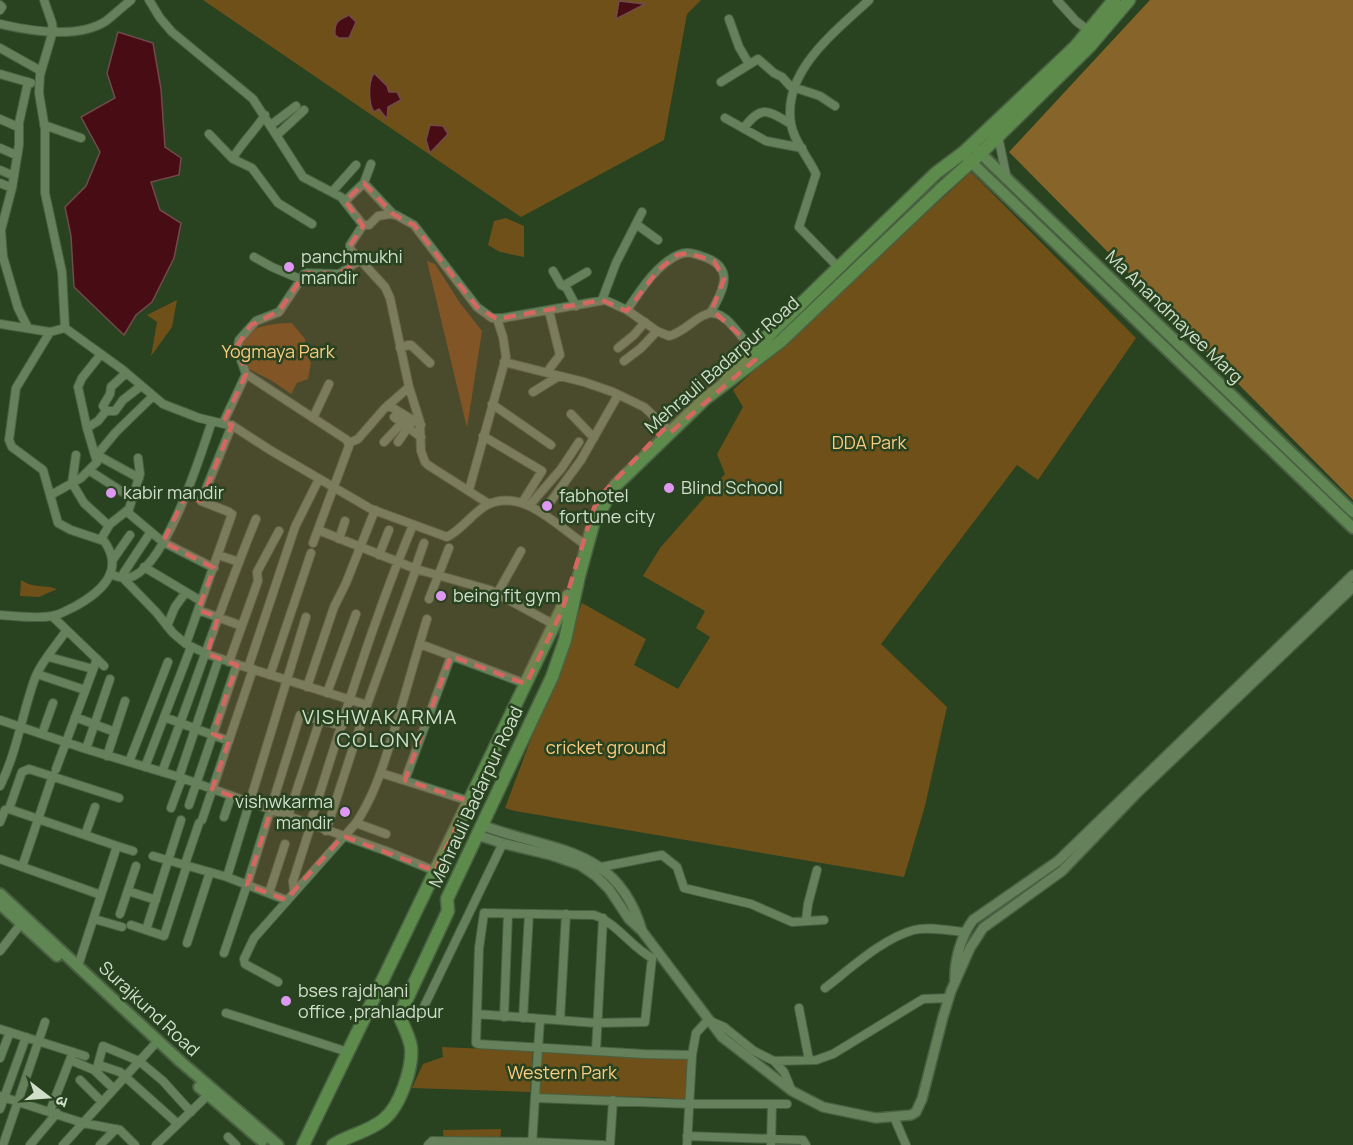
<svg xmlns="http://www.w3.org/2000/svg" width="1353" height="1145" viewBox="0 0 1353 1145" font-family="Manrope,'Noto Sans Devanagari',sans-serif">
<rect width="100%" height="100%" fill="#294320"/>
<path fill="#6f5019" d="M203 0H701L687 14 664 140 521 217Z
M971 172 1136 338 1038 480 1017 465 881 644 947 707 925 806 904 877 515 811 505 808 582 603 646 639 634 665 678 689 710 637 696 628 705 611 643 576 660 548 725 474 717 454 743 407 733 390Z
M506 218 524 226V257L500 252 488 245 494 221Z
M427 261 435 264 460 303 482 331 467 428Z
M177 300 172 327 151 356 157 322 147 315Z
M292 323 305 339 307 356 311 363 308 379 297 383 291 394 274 382 249 369 240 349C246 324 271 324 292 323Z
M21 580C35 589 43 584 57 589L39 597 20 596Z
M442 1047 533 1051 530 1092 412 1088 423 1064 443 1057Z
M539 1049 690 1056 689 1100 653 1097 537 1096Z
M501 1129 500 1145H444L443 1130Z"/>
<path fill="#87652a" d="M1150 0H1353V500L1009 152Z"/>
<path fill="#470c14" stroke="#704b4b" stroke-width="1.5" d="M619 1 645 4 616 19Z
M349 15 356 22 349 38H339L335 35C334 22 338 20 349 15Z
M118 32 153 43 161 89 165 147 181 158 179 175 151 182 160 210 181 223 174 258 152 302 136 315 124 335 74 287 71 236 65 207 86 186 100 152 81 117 115 98 107 73Z
M374 73 387 86 389 92H397L401 100 388 107 387 119 379 109 374 112C368 103 368 82 374 73Z
M430 125 443 126 448 134 430 153 426 140Z"/>
<g fill="none" stroke-linecap="round" stroke-linejoin="round">
<g stroke="#496042" stroke-width="10">
<path id="minor" d="M44 0 52 23 53 31 40 75 39 93 45 129V193L62 272 65 328 123 370 163 404 199 418 233 426 270 450 371 509 447 537C463 529 472 513 487 505 522 487 557 526 583 543
M149 0 160 18 172 32 253 99 303 177 341 197 363 225H369L378 216 390 214 396 215 414 225 477 307 492 318H503L605 300 627 310 657 331 669 336C693 330 706 297 730 323 738 332 747 341 752 353
M1057 0 1076 21 1089 31
M0 5 2 7 0 10
M729 19 739 47 749 64
M0 24C30 31 79 39 106 21 114 15 122 7 131 0
M0 48 41 71
M0 74 31 83
M721 82 758 59 774 73 782 77 790 86 820 96 835 106
M265 115C258 127 235 151 233 159L252 168 278 203 312 224
M725 118 766 141 802 148
M0 119 18 127
M44 125 81 138
M271 125 296 106
M744 128C761 104 769 111 791 124
M209 134 233 159
M277 135 304 110
M998 136 1007 179
M0 148 16 155
M0 170 14 176
M0 183 12 188
M364 183 393 214
M332 192 356 165
M345 201 364 183 371 164
M636 224 658 240
M363 225 350 245V249L385 287 390 298 409 387 420 422 421 451 425 462 428 465 489 504
M254 257 272 267 300 279
M838 267 799 227 816 174C809 158 794 142 791 124 782 71 835 32 869 0
M553 271 561 285 566 287 576 306
M563 286 587 272
M602 300 616 263 642 212
M627 310C640 291 656 265 678 255 686 251 693 253 701 256 735 266 725 288 711 312
M0 324 50 332 65 328
M28 328 18 308 3 257 1 230 12 188 19 145V123L28 82
M400 348 408 345H411L430 363
M618 348 634 335 645 322
M624 361 641 348 657 331
M504 362 584 382 613 392 644 407 671 432
M547 372 560 355 549 311
M246 374 237 349 239 340 256 321 279 312 305 273 339 274 359 261
M533 392 559 376
M492 404 551 445
M388 405 421 425
M106 411 103 406 110 394 111 387 126 373
M571 414 594 438
M394 417 421 437
M313 418 329 384
M223 423 246 374 347 440 349 446 313 543
M87 428 98 421 106 411H115L123 400 141 386
M483 436 542 471 522 503
M384 442 402 423
M398 442 411 423
M349 443 358 439 384 409 409 387
M76 455 72 483 84 503 108 525
M97 455 139 478
M96 456 116 432 152 397
M90 471 132 498
M469 490 506 357 503 337 497 319
M51 495 81 478 97 462 87 428 78 387 82 378 101 354
M551 501 581 460 618 395
M529 506 561 469 579 442
M126 511 163 542 214 568
M229 512 201 501 232 425
M318 530 416 569 490 590 555 625
M150 533 123 574 124 579 156 612 173 633 186 644 207 654 239 665 367 705
M101 539 110 524 129 509 140 474 138 458
M339 539 345 521
M218 555 239 562
M379 555 389 530
M112 561 130 535
M144 567 201 601
M415 569 424 543
M110 574C116 576 122 579 128 578 165 571 201 454 212 421
M497 594 521 551
M429 599 449 548
M198 610 242 626
M0 615C17 616 35 619 52 616 60 615 67 610 74 607 100 593 126 571 104 541L71 530 58 523 43 470 12 447 9 440 16 388 50 332
M52 616 104 666
M167 626 175 607 186 592
M186 644 232 514
M420 644 526 684
M49 657 93 669
M229 662 258 581 257 572 279 531
M248 668 295 527 319 479
M37 674 85 690
M270 675 311 553
M307 687 334 607 346 583 375 510
M327 693 356 614
M75 717 115 732
M164 717 229 741
M0 720 86 749 179 777 386 851 435 871
M42 734 53 703
M86 749 110 679
M107 756 125 701
M129 762 168 662
M145 767 191 647
M56 769 97 659
M162 772C194 688 222 602 256 519
M381 773 469 801
M179 777 219 658
M405 780 451 656
M0 786C17 752 22 714 35 678 41 662 56 646 66 631
M189 805 237 664
M171 808 182 778
M9 809 22 772 29 769 119 798
M288 816 320 720
M224 817 231 796
M202 820 253 669
M0 822 5 810 9 809 117 846 78 966
M356 823 386 834
M310 824C342 724 372 622 413 525
M326 831 367 705 416 569
M85 835 95 807
M117 846 133 851
M153 856 227 877 286 900
M0 859 101 895
M185 864 199 823
M22 867 53 775
M601 867 662 855 677 867 684 888 751 904 792 922 824 920
M227 877 306 617
M128 891 156 900
M294 891 293 881 311 825
M269 893 285 844
M120 914 136 866
M94 919 122 927
M806 920 808 904 817 870
M131 925 164 936 187 865
M146 930 181 820
M187 943 210 872
M0 951 23 921
M224 953 247 885 300 715 342 726
M278 982 245 964 244 959 254 938 356 823C372 799 381 773 389 747 403 704 414 661 427 619
M825 988C850 969 883 938 914 930 929 926 950 931 965 932
M799 1008 809 1060
M226 1013 348 1052
M477 1014 596 1023 645 1022 652 958C631 947 617 923 594 915L484 913 479 948 476 1043 478 1044 644 1054 692 1055 687 1145
M419 1017 503 843
M504 1017 508 914
M523 1018 529 914
M560 1020 566 914
M0 1029 85 1056
M596 1051 603 918
M692 1055 696 1033 708 1020 724 1027 754 1051 774 1061 816 1060 833 1054 923 999 948 998
M0 1058 10 1032
M70 1060 94 1070 114 1089
M774 1061 784 1072 791 1089
M97 1068 103 1046 139 1061 163 1081 191 1112
M96 1069 102 1066 120 1072 178 1124
M80 1080 102 1102
M0 1096 83 1123 120 1130 135 1145
M536 1098 690 1104H787
M0 1109 26 1037
M50 1111 73 1052
M894 1117 906 1145
M687 1136 803 1140 806 1145
M228 1137 236 1145
M3 1145 45 1022
M30 1145 57 1113
M63 1145 154 1045
M100 1145 116 1129
M156 1145 208 1095
M428 1145 432 1141 532 1142 603 1145
M532 1145 540 1019
M610 1145 613 1100
M771 1145 772 1104"/>
</g>
<g stroke="#496042" stroke-width="12">
<path id="tertiary" d="M482 825C550 852 617 844 642 931
M477 835 505 844 551 855 580 865 596 876 609 889 629 919 642 931 722 1037 792 1091 823 1107 876 1118 911 1115 916 1112 922 1099 943 1017 951 991 970 948 983 928 1062 871 1137 793 1353 587
M955 981C954 961 961 936 973 920L1058 861 1353 575"/>
</g>
<g stroke="#496042" stroke-width="14">
<path id="secondary" d="M976 149 1353 512
M966 156 971 162 1353 528
M0 894 181 1062 278 1145
M0 904 57 956
M199 1087 262 1141"/>
</g>
<g stroke="#496042" stroke-width="15">
<path id="primary" d="M724 375 772 332 936 173 964 152 1075 47 1114 0
M303 1145 568 596
M333 1145C349 1135 368 1132 383 1120 400 1107 413 1068 411 1047 409 1036 404 1026 399 1016L448 911 447 899 552 677 565 640 579 576 594 521 616 485 705 399 781 341 940 190 980 154 1089 47 1129 0"/>
</g>
<use href="#minor" stroke="#64815b" stroke-width="8"/>
<use href="#tertiary" stroke="#64815b" stroke-width="9"/>
<use href="#secondary" stroke="#608654" stroke-width="10"/>
<use href="#primary" stroke="#5c8b4c" stroke-width="12"/>
</g>
<path fill="#d46861" fill-opacity="0.2" stroke="#d46861" stroke-width="4.5" stroke-dasharray="12 8" stroke-linejoin="round" d="M364 183 393 214 414 225 477 307 497 319 602 300 627 311 658 270 677 255 688 253 714 261 724 279 712 310 741 336 755 360 671 432 666 427 604 492 594 508 562 611 526 684 451 656 405 780 469 801 435 871 343 836 286 900 247 885 271 810 212 789 229 741 213 734 237 665 207 654 218 617 198 610 214 568 163 542 186 495 201 501 232 425 223 423 246 374 237 346 251 325 279 311 305 273 339 274 359 261 349 247 363 226 345 201Z"/>
<g fill="#de98f2" stroke="#294320" stroke-width="2">
<circle cx="289" cy="267" r="6"/>
<circle cx="669" cy="488" r="6"/>
<circle cx="111" cy="493" r="6"/>
<circle cx="547" cy="506" r="6"/>
<circle cx="441" cy="596" r="6"/>
<circle cx="345" cy="812" r="6"/>
<circle cx="286" cy="1001" r="6"/>
</g>
<g text-anchor="middle" stroke-width="5" stroke-linejoin="round" paint-order="stroke">
<g font-size="18" fill="#cfdfca" stroke="#294320" text-anchor="start">
<text x="301" y="263">panchmukhi<tspan x="301" dy="21">mandir</tspan></text>
<text x="681" y="494">Blind School</text>
<text x="123" y="499">kabir mandir</text>
<text x="559" y="502">fabhotel<tspan x="559" dy="21">fortune city</tspan></text>
<text x="453" y="602">being fit gym</text>
<text x="333" y="808" text-anchor="end">vishwkarma<tspan x="333" dy="21">mandir</tspan></text>
<text x="298" y="997">bses rajdhani<tspan x="298" dy="21">office ,prahladpur</tspan></text>
</g>
<g font-size="18" fill="#cfdfca" stroke="#294320">
<text transform="translate(1174 317) rotate(44)" y="6">Ma Anandmayee Marg</text>
<text transform="translate(722 365) rotate(-41)" y="6">Mehrauli Badarpur Road</text>
<text transform="translate(476 797) rotate(-65)" y="6">Mehrauli Badarpur Road</text>
<text transform="translate(149 1009) rotate(43)" y="6">Surajkund Road</text>
</g>
<g font-size="18" fill="#facb81" stroke="#294320">
<text x="278" y="358">Yogmaya Park</text>
<text x="869" y="449">DDA Park</text>
<text x="606" y="754">cricket ground</text>
<text x="562" y="1079">Western Park</text>
</g>
<g font-size="20" letter-spacing="1.5" fill="#cfdfca" stroke="#294320">
<text x="380" y="724">VISHWAKARMA<tspan x="380" dy="23">COLONY</tspan></text>
</g>
</g>
<g transform="translate(48 1097) rotate(107)" stroke="#294320" stroke-width="4.5" paint-order="stroke">
<path d="M0-4.5L10 22L0 15L-10 22Z" fill="#cfdfca"/>
<text y="-9" font-size="16" font-weight="bold" text-anchor="middle" fill="#cfdfca">उ</text>
</g>
</svg>
